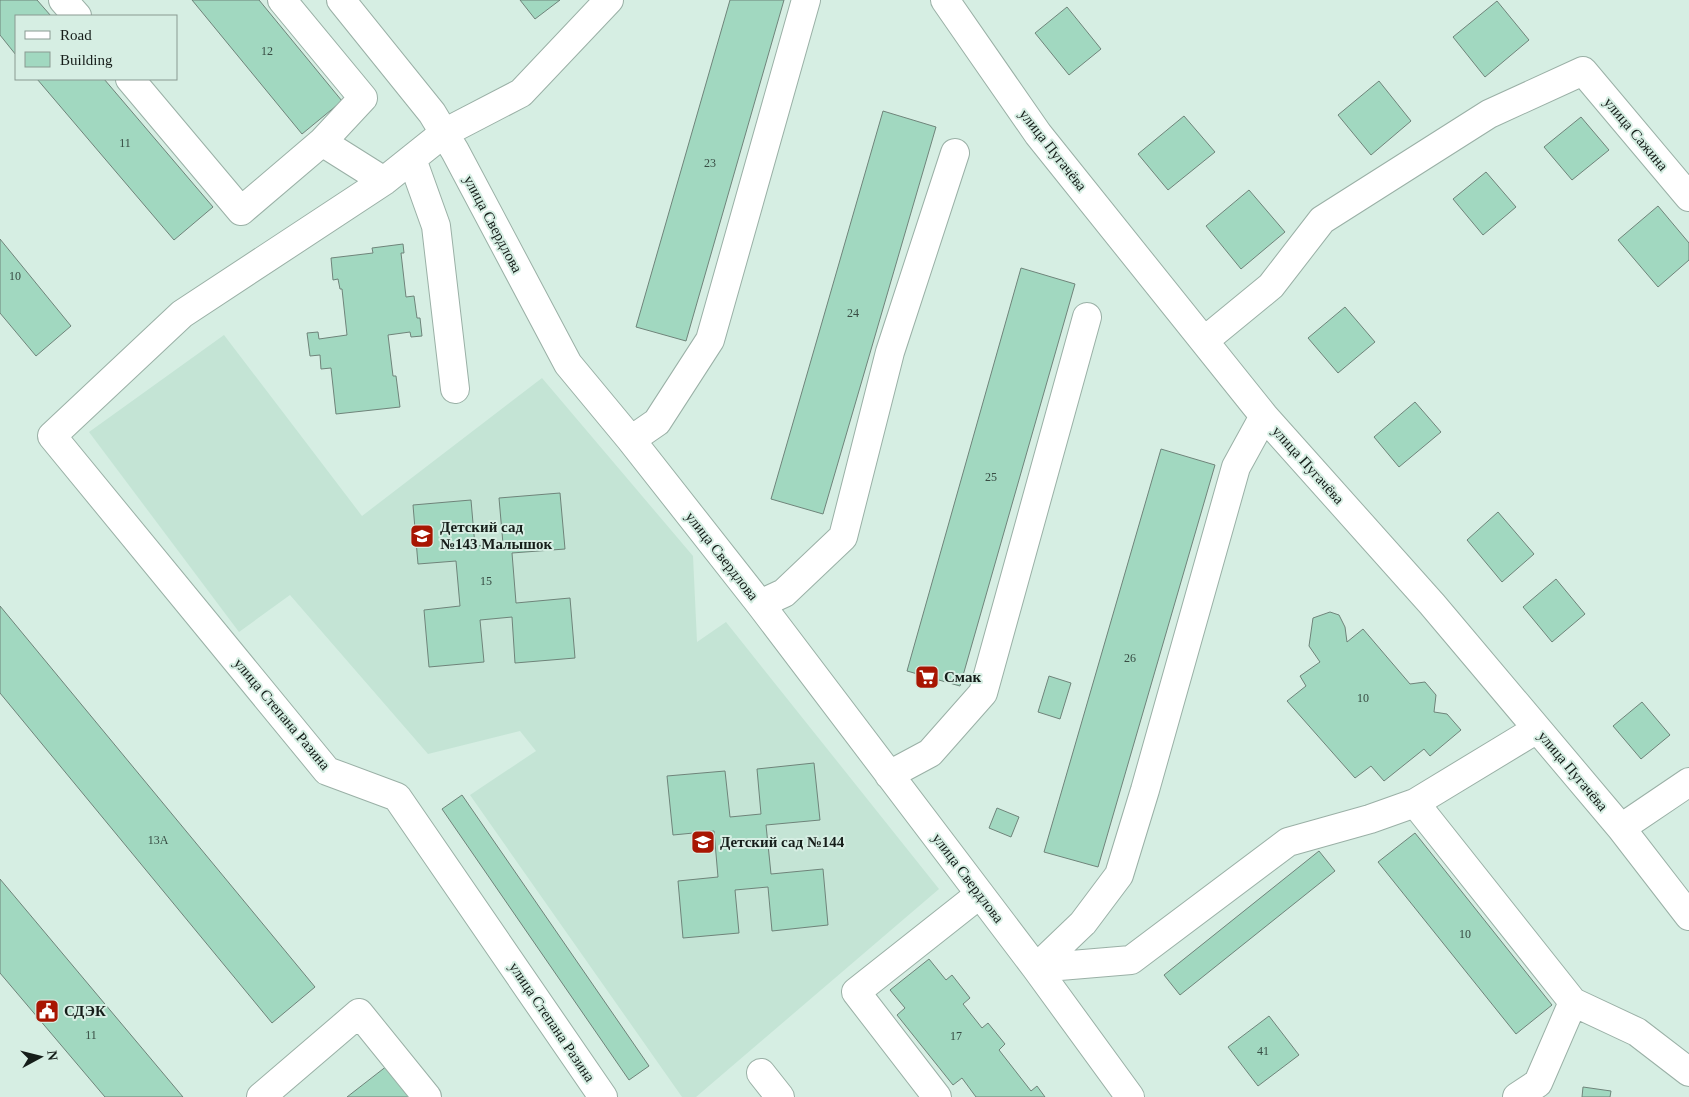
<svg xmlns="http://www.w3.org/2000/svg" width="1689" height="1097" viewBox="0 0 1689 1097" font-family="Georgia,serif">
<rect width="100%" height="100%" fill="#d6eee3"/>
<path fill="#c4e4d5" d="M224 335 362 516 542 378 693 556 697 642 726 622 939 889 696 1097H682L470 795 536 751 520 731 428 754 290 595 239 632 89 432Z"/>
<path fill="#a1d8c0" stroke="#6f847a" d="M0 0H37L51 16H16V55L0 35Z
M192 0H259L342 101 302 134Z
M520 0H560L535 19Z
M730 0H784L686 341 636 327Z
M1497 1 1529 40 1485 77 1453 37Z
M1067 7 1101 49 1069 75 1035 33Z
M37 79H104L213 207 174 240Z
M1379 81 1411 121 1371 155 1338 115Z
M883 111 936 127 823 514 771 499Z
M1184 116 1215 152 1168 190 1138 154Z
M1581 117 1609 150 1572 180 1544 147Z
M1486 172 1516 207 1483 235 1453 199Z
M1249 190 1285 232 1241 269 1206 226Z
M1658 206 1689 243V260L1658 287 1618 240Z
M0 239 71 326 36 356 0 313Z
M403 244 404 253H401L406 297 414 296 417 318H420L422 336 411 337 410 332 388 335 393 376H396L400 407 336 414 331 368 321 369 320 355 310 356 307 333 318 332 319 339 347 335 342 289H340L338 279 333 280 331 258 373 253 372 248Z
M1021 268 1075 284 960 686 907 671Z
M1345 307 1375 342 1338 373 1308 338Z
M1415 402 1441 432 1399 467 1374 437Z
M1161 449 1215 465 1098 867 1044 852Z
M560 493 565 549 512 553 516 603 570 598 575 658 515 663 512 617 480 620 484 662 429 667 424 610 460 606 456 561 418 564 413 505 471 500 475 546 503 544 499 498Z
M1498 512 1534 554 1502 582 1467 540Z
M1556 579 1585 614 1552 642 1523 607Z
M0 606 315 987 272 1023 0 693Z
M1330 612 1339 615 1345 627 1347 642 1363 629 1410 684 1425 682 1436 695 1434 712 1447 714 1461 730 1430 756 1424 749 1384 781 1371 766 1355 778 1287 701 1306 686 1300 676 1320 662 1309 646 1313 618Z
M1049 676 1071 683 1060 719 1038 712Z
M1642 702 1670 735 1641 759 1613 726Z
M814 763 820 820 766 825 771 874 823 869 828 925 772 931 768 887 735 890 739 933 683 938 678 881 718 877 714 831 673 835 667 776 725 771 730 817 761 814 757 769Z
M462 795 649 1066 629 1080 442 809Z
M997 808 1019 817 1011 837 989 828Z
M1415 833 1552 1005 1516 1034 1378 862Z
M1319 851 1335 871 1180 995 1164 975Z
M0 879 183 1097H105L0 973Z
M929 959 946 980 952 975 970 998 963 1004 982 1028 988 1023 1005 1044 999 1050 1031 1091 1037 1086 1045 1097H976L962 1078 953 1085 897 1015 905 1008 890 990Z
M1269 1016 1299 1055 1258 1086 1228 1047Z
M392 1062 419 1097H347Z
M1583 1087 1611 1091 1610 1097H1582Z"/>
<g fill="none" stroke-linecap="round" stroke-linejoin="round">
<g stroke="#9ab0a6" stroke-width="30">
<path id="minor" d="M63 0 77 16
M282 0 363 98 322 142
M341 0 432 113 455 151 568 364 631 440 760 604 1036 968 1130 1097
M945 0 1038 134 1264 416 1432 604 1621 828 1689 916
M130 79 241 211 322 142 384 181
M412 159 436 226 455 389
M1204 341 1271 286 1322 220 1489 114 1583 71 1689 197
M1264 416 1236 467 1145 790 1119 875 1083 923 1036 968 1131 960 1288 842 1370 819 1415 803 1537 729
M631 440 657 422 710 340 806 0
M760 604 784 593 843 537 890 352 955 153
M889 775 930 753 983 693 1087 317
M1415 803 1573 1002 1538 1083 1517 1097
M1621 828 1689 782
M1573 1002 1637 1032 1689 1072
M761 1073 780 1097
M261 1097 359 1013 427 1097
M603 1097 397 797 327 771 52 436 182 314 384 181 444 133 521 93 609 0
M937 1097 856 992 980 894"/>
</g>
<use href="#minor" stroke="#fff" stroke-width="28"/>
</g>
<defs>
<g id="school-square" transform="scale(1.25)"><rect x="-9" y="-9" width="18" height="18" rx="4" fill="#a81602" stroke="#d6eee3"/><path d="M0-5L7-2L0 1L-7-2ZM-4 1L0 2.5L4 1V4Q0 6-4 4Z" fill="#fff"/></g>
<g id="supermarket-square" transform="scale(1.25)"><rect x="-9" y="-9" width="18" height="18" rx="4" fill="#a81602" stroke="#d6eee3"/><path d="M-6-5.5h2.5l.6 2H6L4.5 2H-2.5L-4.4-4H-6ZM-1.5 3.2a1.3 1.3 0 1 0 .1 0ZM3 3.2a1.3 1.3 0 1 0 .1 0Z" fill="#fff"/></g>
<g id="civic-square" transform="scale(1.25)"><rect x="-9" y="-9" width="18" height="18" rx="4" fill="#a81602" stroke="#d6eee3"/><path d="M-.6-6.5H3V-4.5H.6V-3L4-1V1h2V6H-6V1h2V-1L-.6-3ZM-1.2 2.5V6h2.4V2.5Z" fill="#fff"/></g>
</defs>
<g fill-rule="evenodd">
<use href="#school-square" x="422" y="536"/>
<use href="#supermarket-square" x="927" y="677"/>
<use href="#school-square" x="703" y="842"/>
<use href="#civic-square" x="47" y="1011"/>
</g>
<g text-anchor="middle" stroke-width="4" stroke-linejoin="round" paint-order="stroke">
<g font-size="12" fill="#384c43">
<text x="267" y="55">12</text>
<text x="125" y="147">11</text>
<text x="710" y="167">23</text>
<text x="15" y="280">10</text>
<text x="853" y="317">24</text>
<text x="991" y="481">25</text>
<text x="486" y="585">15</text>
<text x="1130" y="662">26</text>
<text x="1363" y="702">10</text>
<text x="158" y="844">13А</text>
<text x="1465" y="938">10</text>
<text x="91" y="1039">11</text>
<text x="956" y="1040">17</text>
<text x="1263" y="1055">41</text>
</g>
<g font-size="15" fill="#151d19" stroke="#d6eee3">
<text transform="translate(1636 134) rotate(50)" y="5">улица Сажина</text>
<text transform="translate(1053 150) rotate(52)" y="5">улица Пугачёва</text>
<text transform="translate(493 224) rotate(62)" y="5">улица Свердлова</text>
<text transform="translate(1308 465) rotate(48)" y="5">улица Пугачёва</text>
<text transform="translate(722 556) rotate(52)" y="5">улица Свердлова</text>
<text transform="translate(282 714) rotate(50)" y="5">улица Степана Разина</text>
<text transform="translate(1573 771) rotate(50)" y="5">улица Пугачёва</text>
<text transform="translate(968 878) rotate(53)" y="5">улица Свердлова</text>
<text transform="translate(552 1022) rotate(56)" y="5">улица Степана Разина</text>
</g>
<g font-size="15" font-weight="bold" fill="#151d19" stroke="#d6eee3" text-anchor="start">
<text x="440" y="532">Детский сад<tspan x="440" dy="17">№143 Малышок</tspan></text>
<text x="944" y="682">Смак</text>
<text x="720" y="847">Детский сад №144</text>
<text x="64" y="1016">СДЭК</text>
</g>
</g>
<rect x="15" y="15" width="162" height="65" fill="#d6eee3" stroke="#899a92"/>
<rect x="25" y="31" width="25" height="8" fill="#ffffff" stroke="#899a92"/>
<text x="60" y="40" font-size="15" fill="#151d19">Road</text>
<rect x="25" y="52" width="25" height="15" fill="#a1d8c0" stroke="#899a92"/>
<text x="60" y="65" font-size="15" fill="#151d19">Building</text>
<g transform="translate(40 1057) rotate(83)" stroke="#d6eee3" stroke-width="4" paint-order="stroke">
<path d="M0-4L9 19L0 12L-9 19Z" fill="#151d19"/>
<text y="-8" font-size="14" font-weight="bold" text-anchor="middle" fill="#151d19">N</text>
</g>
</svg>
